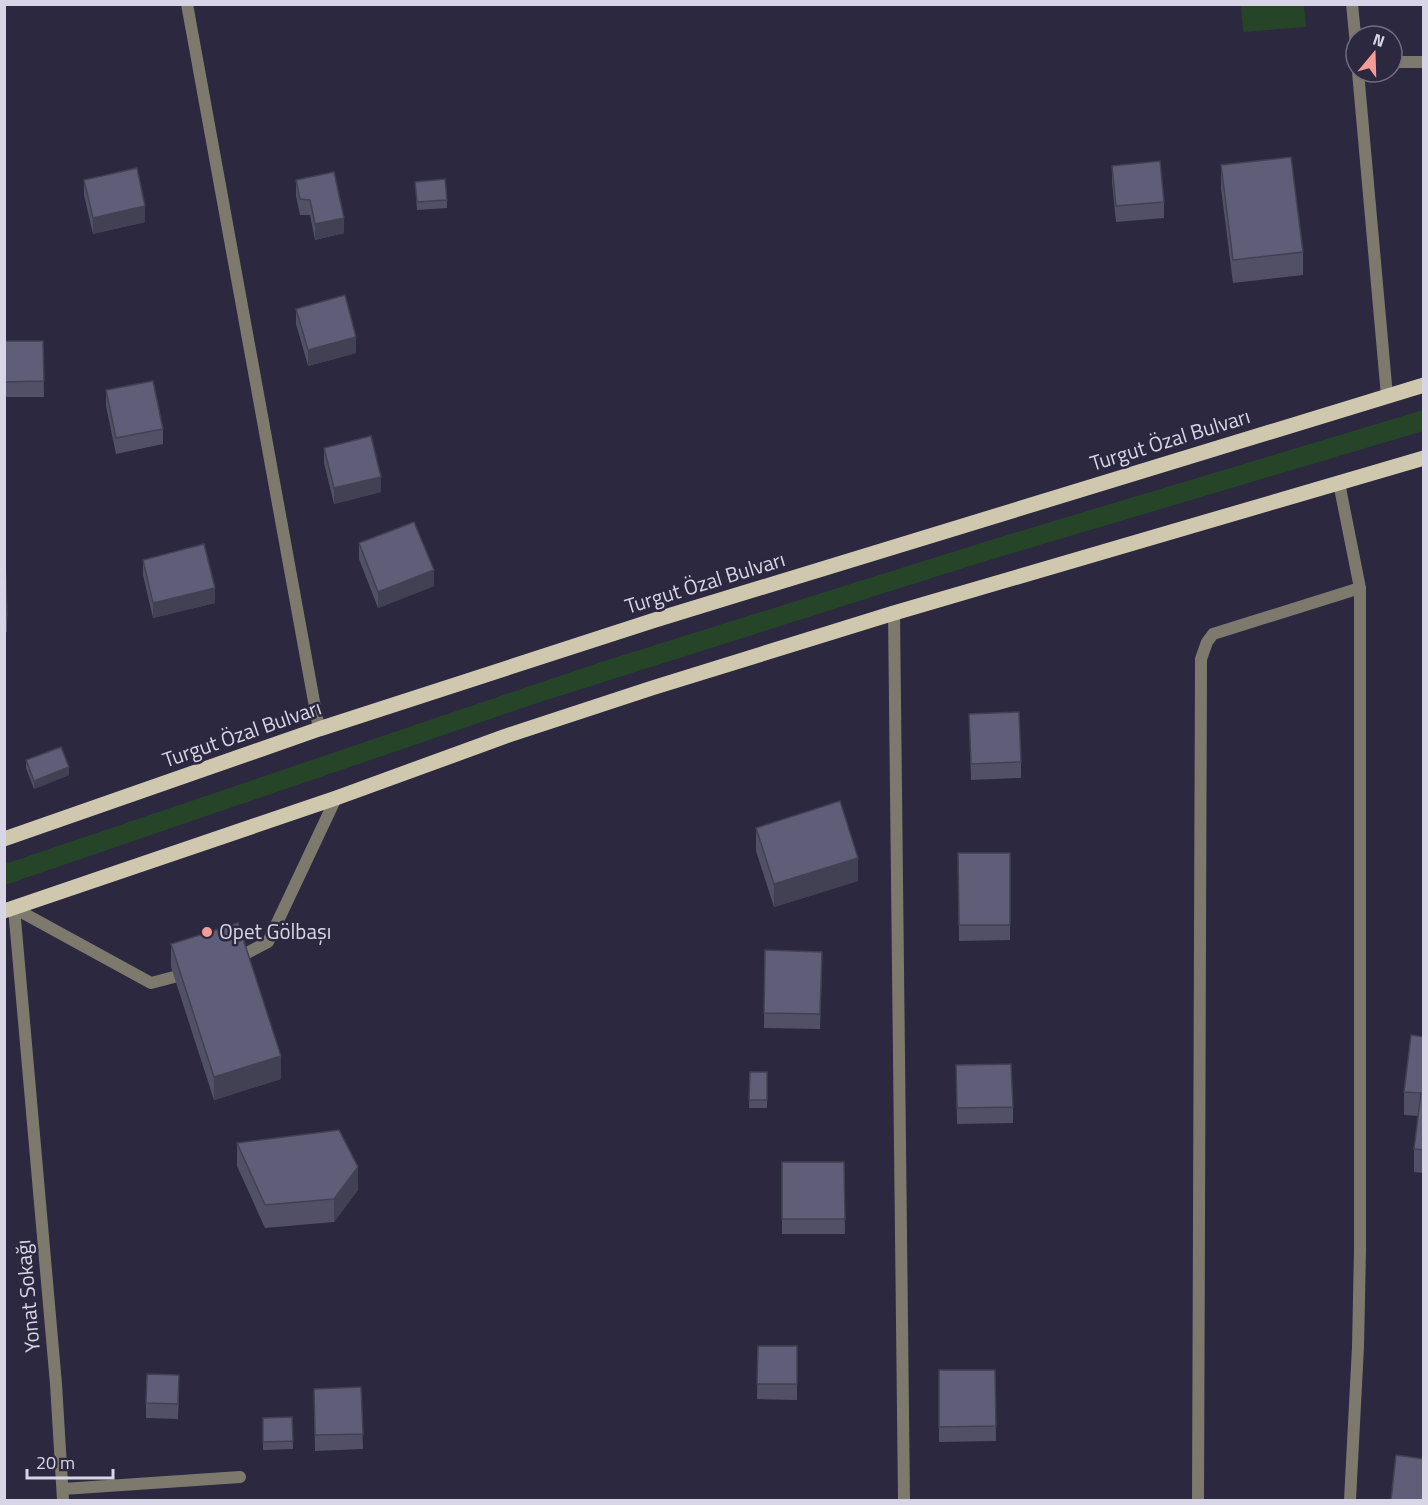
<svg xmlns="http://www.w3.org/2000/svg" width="1428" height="1505" viewBox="0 0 1428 1505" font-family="'Titillium Web',sans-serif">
<rect width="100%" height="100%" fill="#2b2840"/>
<path fill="#264528" d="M1241 5H1304L1306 27 1243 32Z
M1423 410V431L976 564 534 704 5 885V864L598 663 994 539Z"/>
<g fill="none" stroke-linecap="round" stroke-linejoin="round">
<path stroke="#7d7a6d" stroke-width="12" d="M14 908 151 983 174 977
M241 956 268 942 336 798"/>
<path stroke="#7d7a6d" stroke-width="12" d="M187 4 319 729
M1352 4 1356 45
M1392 62H1424
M1358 72 1387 396
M1339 483 1360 588V1250L1358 1347 1350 1500
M894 613 904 1500
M14 908 56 1384 63 1500
M63 1489 240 1477
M1198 1500 1201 659 1207 642 1213 634 1360 588"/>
<path stroke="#cfc8ae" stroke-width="15" d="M4 839 319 729 655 620 1424 385
M4 911 336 798 506 736 652 688 894 613 1424 458"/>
</g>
<path fill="#525066" d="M1221 165 1303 252V275L1233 283 1221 188Z
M1112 166 1164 202V218L1116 222 1112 182Z
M84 180 145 222 93 234 84 195Z
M296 180 344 233 315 240 310 215H300L296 196Z
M415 182 447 200V208L417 210Z
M296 309 356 353 308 366 296 324Z
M4 341H43L44 397H4Z
M106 390 163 429V444L116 454 106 406Z
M324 448 381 492 334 504 324 463Z
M4 527 7 616V632H4Z
M359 543 434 586 378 608 359 559Z
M143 560 215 603 153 618 143 575Z
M969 714 1021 762V778L971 780Z
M26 760 69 775 34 789 26 768Z
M756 828 858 881 774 907 756 851Z
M958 853H1010V940L959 941Z
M171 944 281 1079 214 1100 171 967Z
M765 950 822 967 820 1029 764 1028Z
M1424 1037V1173L1414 1172V1149L1418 1116 1404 1115V1092Z
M956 1065 1013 1107V1123L957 1124Z
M750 1072H767V1108H749Z
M237 1143 358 1190 334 1222 265 1228 237 1166Z
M782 1162H844L845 1234H782Z
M758 1346H797V1400L757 1399Z
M939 1370H995L996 1441 939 1442Z
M361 1387 363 1449 315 1451 314 1389Z
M179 1390 178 1419 146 1418V1403Z
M292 1417 293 1449 263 1450V1418Z"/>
<path fill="#424153" d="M145 206V222L93 234V218Z
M344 218V233L315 240V224Z
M356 337V353L308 366V350Z
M381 477V492L334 504V488Z
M434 570V586L378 608V592Z
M215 588V603L153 618V603Z
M69 767V775L34 789V781Z
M858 858V881L774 907V884Z
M281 1056V1079L214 1100V1077Z
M358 1167V1190L334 1222V1199Z"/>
<path fill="#5f5d77" stroke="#424153" stroke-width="1.5" d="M1291 157 1303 252 1233 260 1221 165Z
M1160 161 1164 202 1116 206 1112 166Z
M137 168 145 206 93 218 84 180Z
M334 172 344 218 315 224 310 200 300 199 296 180Z
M445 179 447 200 417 202 415 182Z
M345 295 356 337 308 350 296 309Z
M4 341H43L44 381 4 382Z
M153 381 163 429 116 438 106 390Z
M371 436 381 477 334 488 324 448Z
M414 522 434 570 378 592 359 543Z
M4 527 7 616H4Z
M204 544 215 588 153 603 143 560Z
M1019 712 1021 762 971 764 969 714Z
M61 747 69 767 34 781 26 760Z
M840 801 858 858 774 884 756 828Z
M958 853H1010V925H959Z
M238 923 281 1056 214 1077 171 944Z
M765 950 822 952 820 1014 764 1013Z
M1411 1035 1424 1037V1150L1414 1149 1421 1093 1404 1092Z
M1011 1064 1013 1107 957 1108 956 1065Z
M750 1072H767V1100H749Z
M339 1130 358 1167 334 1199 265 1205 237 1143Z
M782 1162H844L845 1219H782Z
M758 1346H797V1384H757Z
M939 1370H995L996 1426 939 1427Z
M147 1374 179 1375 178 1404 146 1403Z
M361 1387 363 1434 315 1435 314 1389Z
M292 1417 293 1441 263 1442V1418Z
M1396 1455 1424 1459V1500H1391Z"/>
<circle fill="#f59c95" stroke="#2b2840" stroke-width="2" cx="207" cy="932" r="6"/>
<g text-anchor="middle" stroke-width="5" stroke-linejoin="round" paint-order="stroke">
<g font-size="21" fill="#d8d6e6" stroke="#2b2840">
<text transform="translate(1170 440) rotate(-17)" y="7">Turgut Özal Bulvarı</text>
<text transform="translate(705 583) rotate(-17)" y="7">Turgut Özal Bulvarı</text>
<text transform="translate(242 734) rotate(-19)" y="7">Turgut Özal Bulvarı</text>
<text transform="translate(28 1296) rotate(-95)" y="7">Yonat Sokağı</text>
</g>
<g font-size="21" fill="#d8d6e6" stroke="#2b2840" text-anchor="start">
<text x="219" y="939">Opet Gölbaşı</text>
</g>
</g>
<rect width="1428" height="1505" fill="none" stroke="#d8d6e6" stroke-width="12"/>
<g transform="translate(1374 54) rotate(19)"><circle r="28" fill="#2b2840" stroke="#706e82" stroke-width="1.5"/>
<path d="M0-4.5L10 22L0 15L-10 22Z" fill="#f59c95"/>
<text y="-9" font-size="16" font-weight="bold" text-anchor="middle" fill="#d8d6e6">N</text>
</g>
<path d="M27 1469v9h86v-9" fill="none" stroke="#d8d6e6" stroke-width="3"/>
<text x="36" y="1469" font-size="18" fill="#d8d6e6" stroke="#2b2840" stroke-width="4.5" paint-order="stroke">20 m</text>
</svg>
